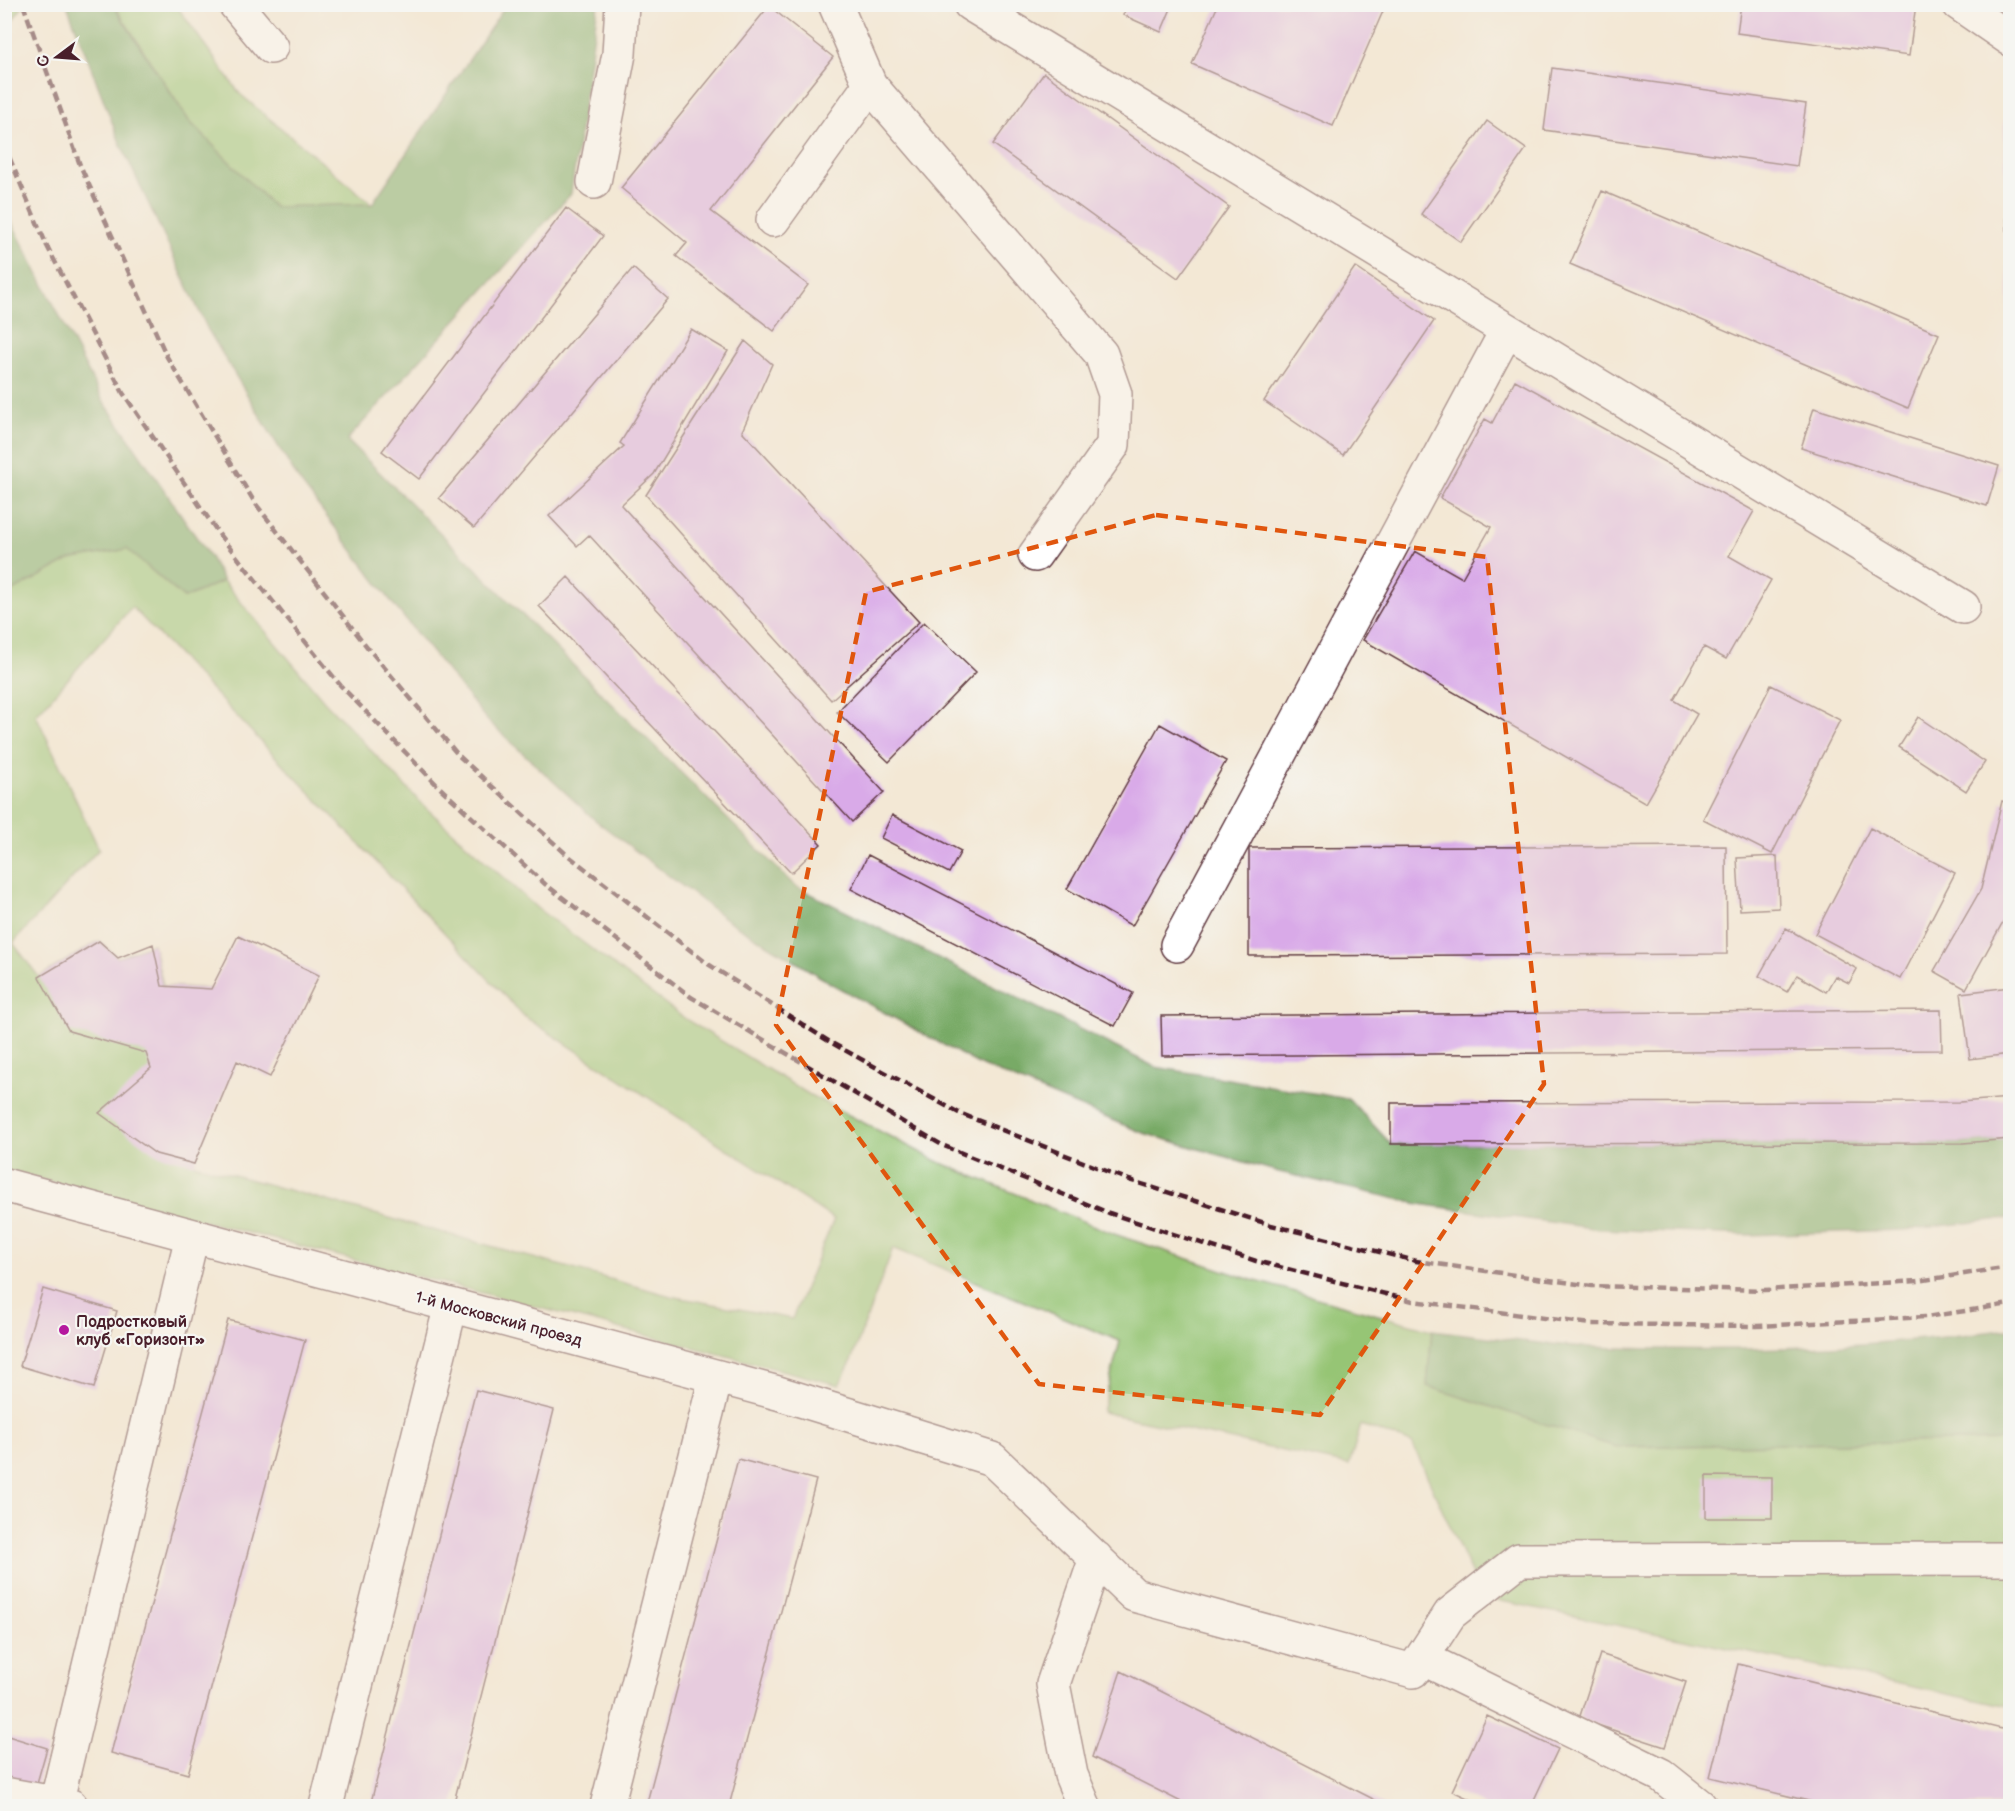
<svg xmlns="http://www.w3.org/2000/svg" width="2015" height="1811" viewBox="0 0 2015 1811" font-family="'Balsamiq Sans',sans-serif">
<rect width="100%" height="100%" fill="#f6f6f2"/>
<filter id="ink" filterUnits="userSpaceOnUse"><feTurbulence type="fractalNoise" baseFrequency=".0167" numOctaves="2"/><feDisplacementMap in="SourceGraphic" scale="12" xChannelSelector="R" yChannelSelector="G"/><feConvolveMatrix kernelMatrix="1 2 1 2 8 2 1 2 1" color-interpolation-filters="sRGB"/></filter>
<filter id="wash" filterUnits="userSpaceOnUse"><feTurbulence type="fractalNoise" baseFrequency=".008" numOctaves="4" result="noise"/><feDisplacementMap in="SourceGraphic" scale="24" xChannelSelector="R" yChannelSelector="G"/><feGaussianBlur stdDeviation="1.35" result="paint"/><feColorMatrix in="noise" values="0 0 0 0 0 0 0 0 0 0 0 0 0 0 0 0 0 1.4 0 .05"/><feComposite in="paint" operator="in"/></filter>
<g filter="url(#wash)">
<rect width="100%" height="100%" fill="#f3e8d5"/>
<path fill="#96c574" stroke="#707250" stroke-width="1.5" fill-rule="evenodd" d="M5 4 24 5 5 30 4 5Z
M114 5H176L240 94 372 204 274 207 189 121Z
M127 549 184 598 223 581 325 702 425 807 538 909 687 1020 810 1095 941 1163 1114 1234 1252 1280 1432 1330 1427 1386 1616 1447 2010 1440V1707L1482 1597 1412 1443 1361 1425 1349 1465 1102 1412 1120 1341 893 1248 850 1364 839 1385 5 1170 4 593 8 594 69 560ZM132 607 525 1017 834 1219 792 1319 671 1296 194 1164 211 989 163 986 153 944 118 958 99 941 39 977 13 943 99 849 36 715Z"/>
<path fill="#78aa66" stroke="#616448" stroke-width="1.5" d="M67 5H113L189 121 274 207 372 204 506 5H598L571 194 347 440 795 886 1155 1067 1349 1099 1391 1144 1963 1143 2010 1139V1218L1904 1230 1748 1235 1599 1229 1419 1204 1279 1172 1143 1133 982 1066 832 984 727 920 595 820 486 719 397 609 298 479 208 330 120 143Z
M5 209 102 399 210 557 223 581 184 598 127 549 69 560 8 594 5 593Z
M2010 1329V1440L1616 1447 1427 1386 1432 1330C1483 1336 1535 1344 1587 1347 1728 1353 1870 1348 2010 1329Z"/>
<g id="blocks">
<path fill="#d9aae8" d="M1128 4H1173L1161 32 1123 15Z
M1741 4H1916L1909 56 1737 33Z
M1218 5H1374L1384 9 1333 126 1192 64Z
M769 6 833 57 711 211 808 285 774 331 676 256 687 243 621 188Z
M1552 68 1806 104 1797 166 1544 130Z
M1044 73 1229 207 1178 278 993 144Z
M2004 120H2010V319H2009Z
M1487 121 1526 149 1461 242 1421 214Z
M1602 191 1939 334 1908 408 1570 264Z
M566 208 603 236 419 479 382 451Z
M1355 267 1434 321 1343 455 1264 401Z
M633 268 668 299 474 528 439 498Z
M691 329 728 351 654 474 621 505 884 792 852 822 589 535 577 546 549 516 624 446 620 443Z
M745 341 772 364 742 431 919 622 831 700 646 495Z
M2009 343 2010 344V367H2007Z
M1515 380 1754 511 1729 556 1771 580 1726 659 1704 647 1674 700 1697 714 1646 803 1363 640 1415 551 1462 578 1491 527 1440 498 1485 419 1492 423Z
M1814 408 1999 466 1987 506 1801 448Z
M568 577 821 844 791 873 539 606Z
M924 622 976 672 889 762 837 712Z
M1771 685 1840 720 1772 854 1703 819Z
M1918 717 1985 762 1966 791 1899 747Z
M1160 724 1226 761 1132 926 1067 889Z
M2002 801 2010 803V909L1966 989 1934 971 1981 889Z
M892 815 961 851 949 873 881 838Z
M1870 828 1955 873 1900 979 1815 934Z
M1726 846 1727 954 1249 956V848Z
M868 855 1133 993 1115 1026 851 889Z
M1777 856 1779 908 1740 910 1737 858Z
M1786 928 1857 969 1849 983 1835 976 1826 992 1797 975 1787 992 1759 976Z
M238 936 319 975 270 1077 237 1061 194 1164 156 1154 99 1113 151 1068 146 1053 69 1031 39 977 99 941 118 958 153 944 162 986 211 989Z
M2010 987V1054L1970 1059 1961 993Z
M1941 1010 1942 1050 1162 1056 1161 1016Z
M2010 1098V1139L1963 1143 1391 1144V1103L1960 1102Z
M43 1289 117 1311 94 1388 20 1366Z
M228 1320 305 1340 188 1774 111 1753Z
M476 1390 554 1410 453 1806H370Z
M738 1459 816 1480 729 1806H646Z
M1706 1476 1772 1477V1518H1706Z
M1600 1654 1686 1682 1665 1747 1579 1719Z
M1738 1664 2010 1731V1806H1829L1710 1777Z
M1121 1671 1387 1806H1189L1092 1757Z
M1487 1716 1558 1749 1531 1806H1485L1452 1791Z
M8 1736 47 1748 35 1790 4 1782V1746Z"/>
</g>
</g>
<g filter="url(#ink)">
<use href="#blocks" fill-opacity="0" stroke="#633d44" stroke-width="1.5"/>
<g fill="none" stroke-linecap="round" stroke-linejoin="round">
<g stroke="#633d44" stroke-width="36">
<path id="minor" d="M235 4 271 47
M835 4 870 85 1101 354 1115 394 1113 445 1035 555
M970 4 1963 607
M1959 4 2010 39
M594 182 619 54 622 4
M773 220 870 85
M1177 945 1507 330
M4 1185 778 1393 992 1459 1134 1595 1413 1671 1450 1614 1519 1560 2010 1559
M1422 1658 1661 1775 1700 1806
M4 1794 71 1806
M56 1804 192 1236
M326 1806 451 1305
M607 1806 716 1377
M1084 1806 1071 1775 1053 1684 1096 1558"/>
</g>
<use href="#minor" stroke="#fff" stroke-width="33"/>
<path stroke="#4a1f2b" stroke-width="4.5" stroke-dasharray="9 4.5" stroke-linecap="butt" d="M23 4 80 165 167 357 255 503 368 648 459 756 565 853 708 964 830 1042 959 1113 1129 1180 1271 1225 1416 1261 1592 1286 1764 1290 1918 1281 2010 1267
M4 145 47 246 123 393 221 537 341 686 438 786 545 884 691 997 942 1145 1109 1213 1256 1261 1413 1301 1591 1324 1757 1326 1926 1317 2010 1304"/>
</g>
</g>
<path d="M0 0H2015V1811H0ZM1156 515 1487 557 1544 1084 1320 1415 1039 1384 776 1025 866 592Z" fill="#f3e8d5" fill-opacity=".55" fill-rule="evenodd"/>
<path fill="none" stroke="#e0560e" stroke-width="4.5" stroke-dasharray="12 8" stroke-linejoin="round" d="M1156 515 1487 557 1544 1084 1320 1415 1039 1384 776 1025 866 592Z"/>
<circle fill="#b5179e" stroke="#f6f6f2" stroke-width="2" cx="64" cy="1330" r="6"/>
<g text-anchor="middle" stroke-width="4.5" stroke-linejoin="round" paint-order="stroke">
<g font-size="16" fill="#4a1f2b" stroke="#f6f6f2">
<text transform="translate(499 1318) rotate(15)" y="6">1-й Московский проезд</text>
</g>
<g font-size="16" font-weight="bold" fill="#4a1f2b" stroke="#f6f6f2" text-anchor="start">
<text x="76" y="1327">Подростковый<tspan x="76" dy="18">клуб «Горизонт»</tspan></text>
</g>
</g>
<rect width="2015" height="1811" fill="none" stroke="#f6f6f2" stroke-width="24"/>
<g transform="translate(57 57) rotate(254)" stroke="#f6f6f2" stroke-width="4.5" paint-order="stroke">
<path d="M0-4.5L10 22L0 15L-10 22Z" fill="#4a1f2b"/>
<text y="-9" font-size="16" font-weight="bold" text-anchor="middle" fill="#4a1f2b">С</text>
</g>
</svg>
